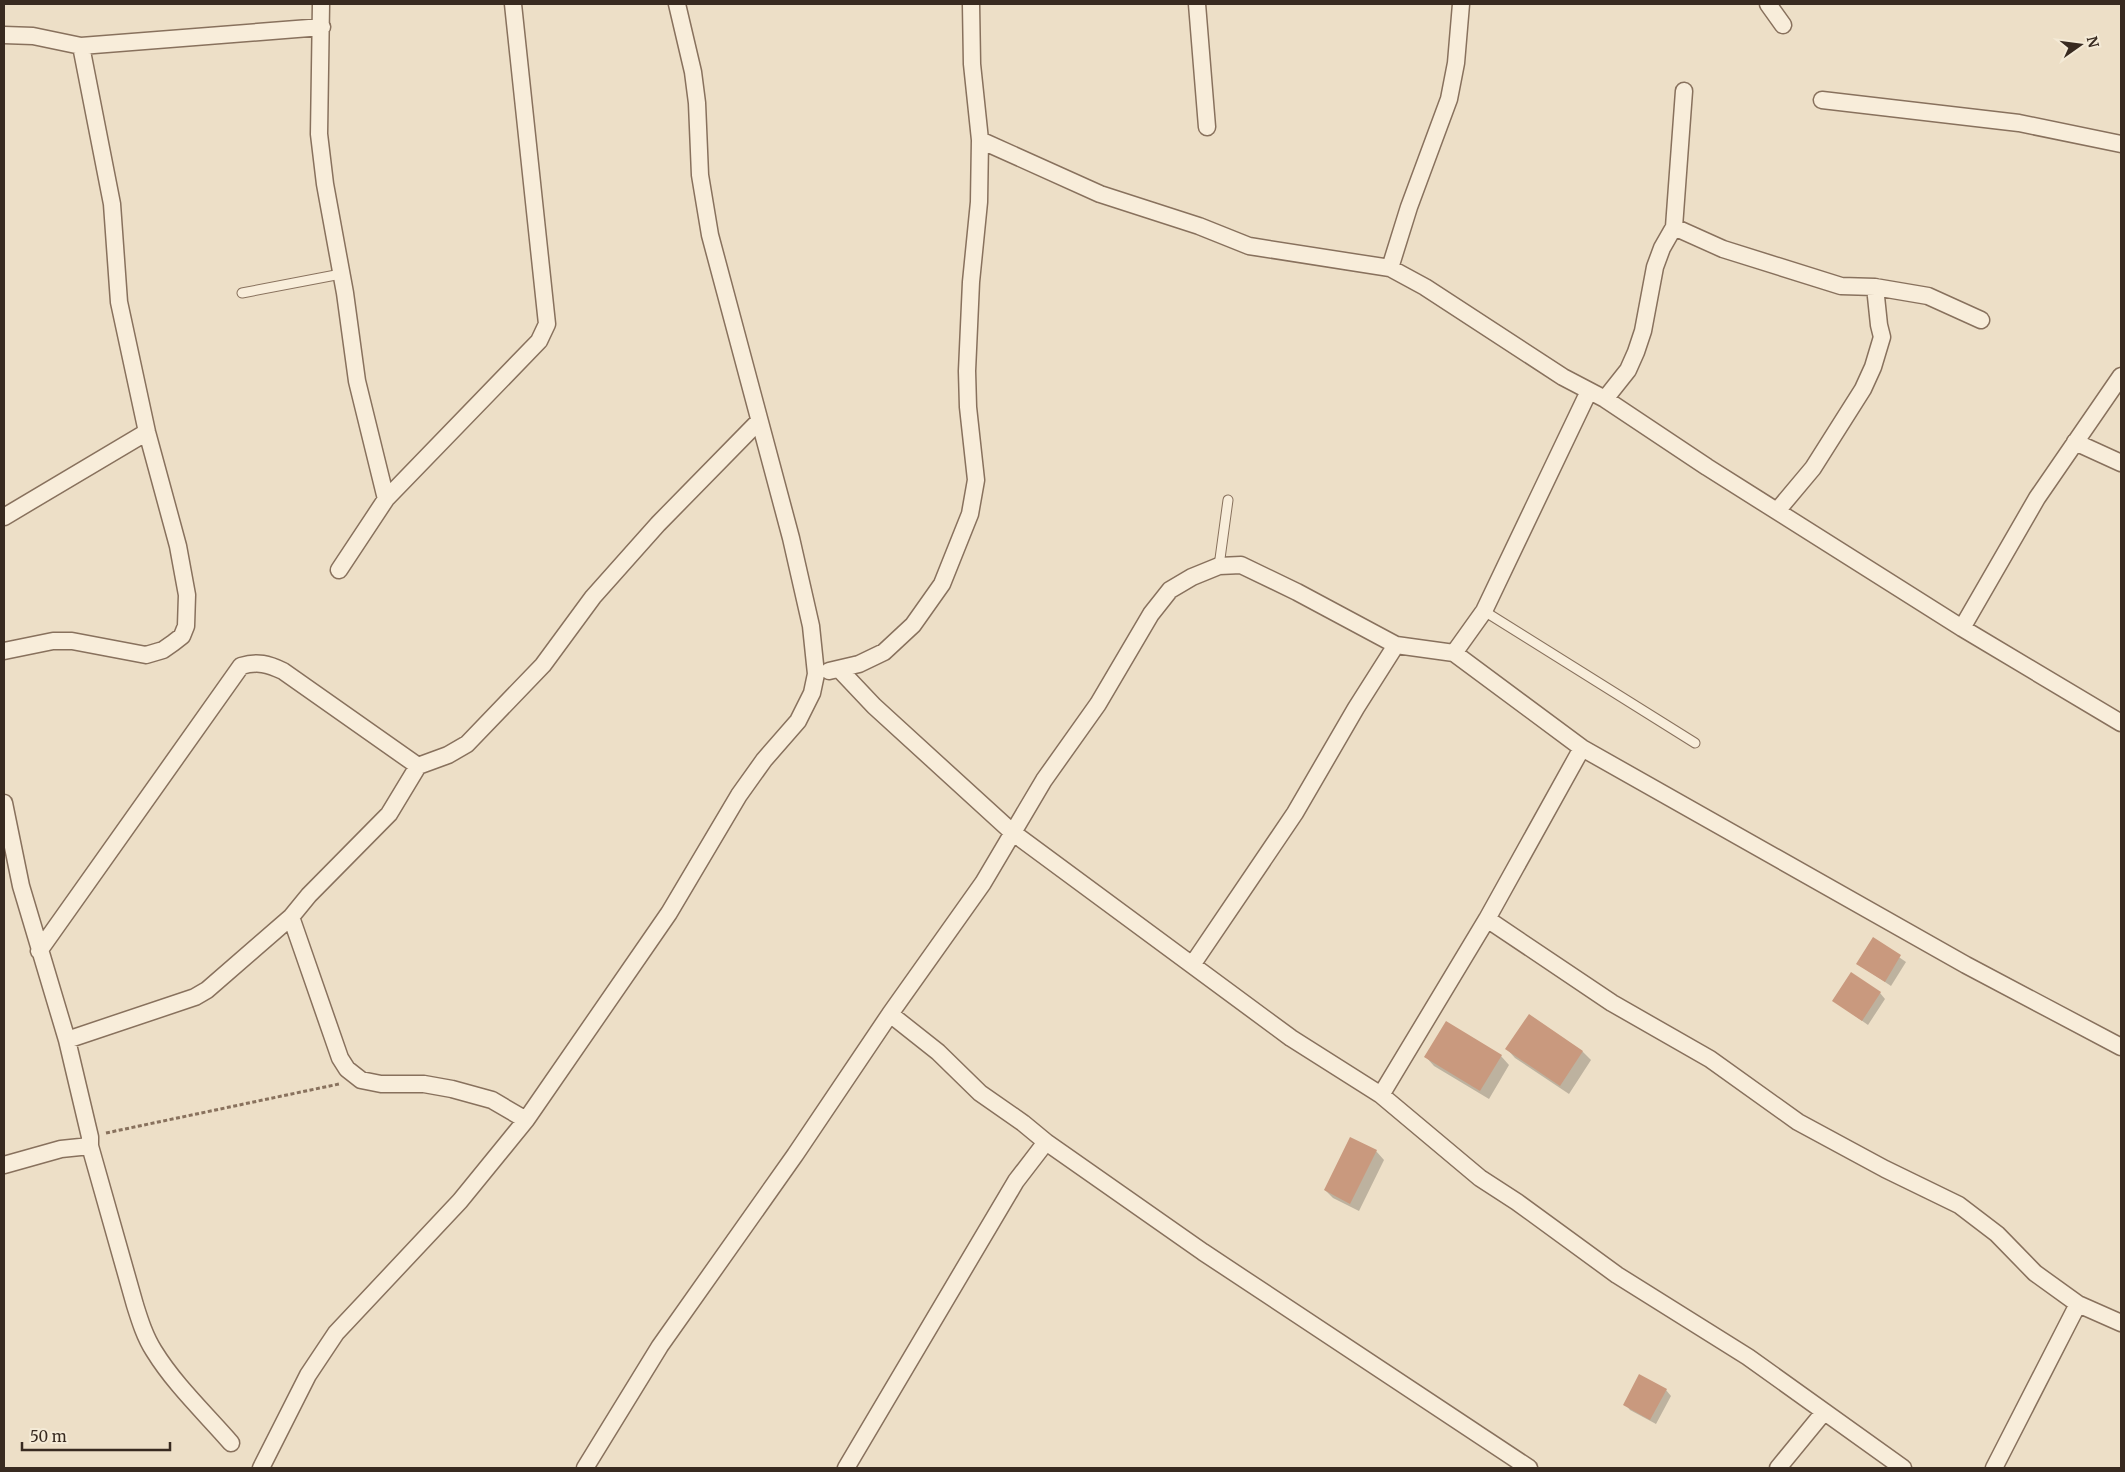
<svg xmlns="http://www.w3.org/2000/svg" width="2125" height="1472" viewBox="0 0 2125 1472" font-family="Merriweather,serif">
<rect width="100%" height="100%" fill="#eddfc7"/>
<path fill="#0003" d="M1873 939 1906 962 1891 986 1858 964Z
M1880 993 1885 999 1868 1025 1834 1001Z
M1529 1016 1583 1052 1591 1060 1569 1094 1515 1058 1507 1049Z
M1501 1056 1509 1065 1489 1099 1434 1066 1426 1057Z
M1376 1151 1384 1160 1359 1211 1333 1198 1325 1190Z
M1666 1390 1671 1396 1656 1424 1630 1410 1625 1404Z"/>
<path fill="#c9997e" d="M1873 937 1901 955 1885 982 1856 964Z
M1851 972 1881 992 1862 1021 1832 1001Z
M1529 1014 1583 1051 1560 1086 1505 1049Z
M1446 1021 1502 1055 1480 1091 1424 1057Z
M1350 1137 1377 1150 1350 1204 1324 1190Z
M1639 1374 1667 1389 1650 1420 1623 1405Z"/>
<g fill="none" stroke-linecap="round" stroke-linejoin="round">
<g stroke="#88715d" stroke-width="11">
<path id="service" d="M242 293 341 274
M1219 566 1228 500
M1484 611 1695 743"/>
</g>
<g stroke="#88715d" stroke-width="19">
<path id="minor" d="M321 4 319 134 325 184 345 293 357 381 386 499
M1197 4 1207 127
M1768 4 1783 25
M4 35 33 36 81 46 112 204 119 302 147 432 178 546 187 595 186 626 182 636 173 643 163 650 146 655 72 641H53L4 651
M81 46 322 27
M1822 100 2019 123 2121 144
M980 140 1100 194 1199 226 1249 246 1390 268 1425 287 1563 377 1605 399 1707 467 1962 628 2121 723
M1674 227 1723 249 1841 286 1875 287 1928 296 1981 320
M1390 268 1409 207 1449 99 1456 63 1461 4
M1605 399 1628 370 1636 352 1643 331 1655 267 1662 248 1674 227 1684 91
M2075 442 2121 463
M1777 511 1813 468 1863 389 1873 367 1882 337 1879 325 1875 287
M4 517 147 432
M339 570 386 499 539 341 547 324 513 4
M1962 628 2037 498 2121 376
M1454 653 1484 611 1589 391
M839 669 874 706 1012 832 1291 1038 1381 1095 1480 1178 1517 1202 1617 1275 1748 1357 1903 1468
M829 671 859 664 884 652 913 625 942 584 970 514 976 480 968 407 967 371 971 282 979 202 980 140 972 64 971 4
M4 803 21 886 67 1040 90 1137V1146L61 1149 4 1165
M1487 919 1612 1003 1710 1059 1798 1122 1885 1169 1959 1205 1997 1234 2035 1273 2078 1304 2121 1323
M39 951 241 666C258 661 268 664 283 671L418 766
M1192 965 1295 813 1356 708 1396 645
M67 1040 195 997 207 990 291 917
M1381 1095 1487 919 1582 748
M526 1120 492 1100 452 1089 424 1084H381L361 1080 347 1069 340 1058 291 917 309 895 389 814 418 766 448 755 467 744 543 665 593 597 658 524 759 421
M1046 1142 1203 1252 1529 1468
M90 1146 135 1305C140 1321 145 1337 154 1351 175 1385 205 1413 231 1443
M261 1468 308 1375 336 1333 460 1201 526 1120 669 913 739 795 764 760 798 721 812 693 816 674 811 626 791 538 710 235 700 175 697 103 693 72 677 4
M585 1468 660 1346 795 1155 890 1014 983 883 1044 780 1098 704 1151 614 1170 590 1192 577 1219 566 1241 565 1297 592 1396 645 1454 653 1582 748 1966 965 2121 1047
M846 1468 1016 1181 1046 1142 1023 1123 980 1093 938 1052 890 1014
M1778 1468 1824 1412
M1994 1468 2078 1304"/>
</g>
<path stroke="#88715d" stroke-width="3" stroke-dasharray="4 2.5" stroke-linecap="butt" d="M106 1133 339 1084"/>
<use href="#service" stroke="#f8edda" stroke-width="9"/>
<use href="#minor" stroke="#f8edda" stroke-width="16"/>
</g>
<rect width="2125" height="1472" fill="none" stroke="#382a20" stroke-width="10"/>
<g transform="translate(2080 45) rotate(76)" stroke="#f4ead6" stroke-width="4" paint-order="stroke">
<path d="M0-4L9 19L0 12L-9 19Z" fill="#382a20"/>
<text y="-8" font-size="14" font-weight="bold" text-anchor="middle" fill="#382a20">N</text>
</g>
<path d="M22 1442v8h148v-8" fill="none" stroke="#382a20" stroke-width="2.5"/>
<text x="30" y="1442" font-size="15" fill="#382a20" stroke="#f4ead6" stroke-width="4" paint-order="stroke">50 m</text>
</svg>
